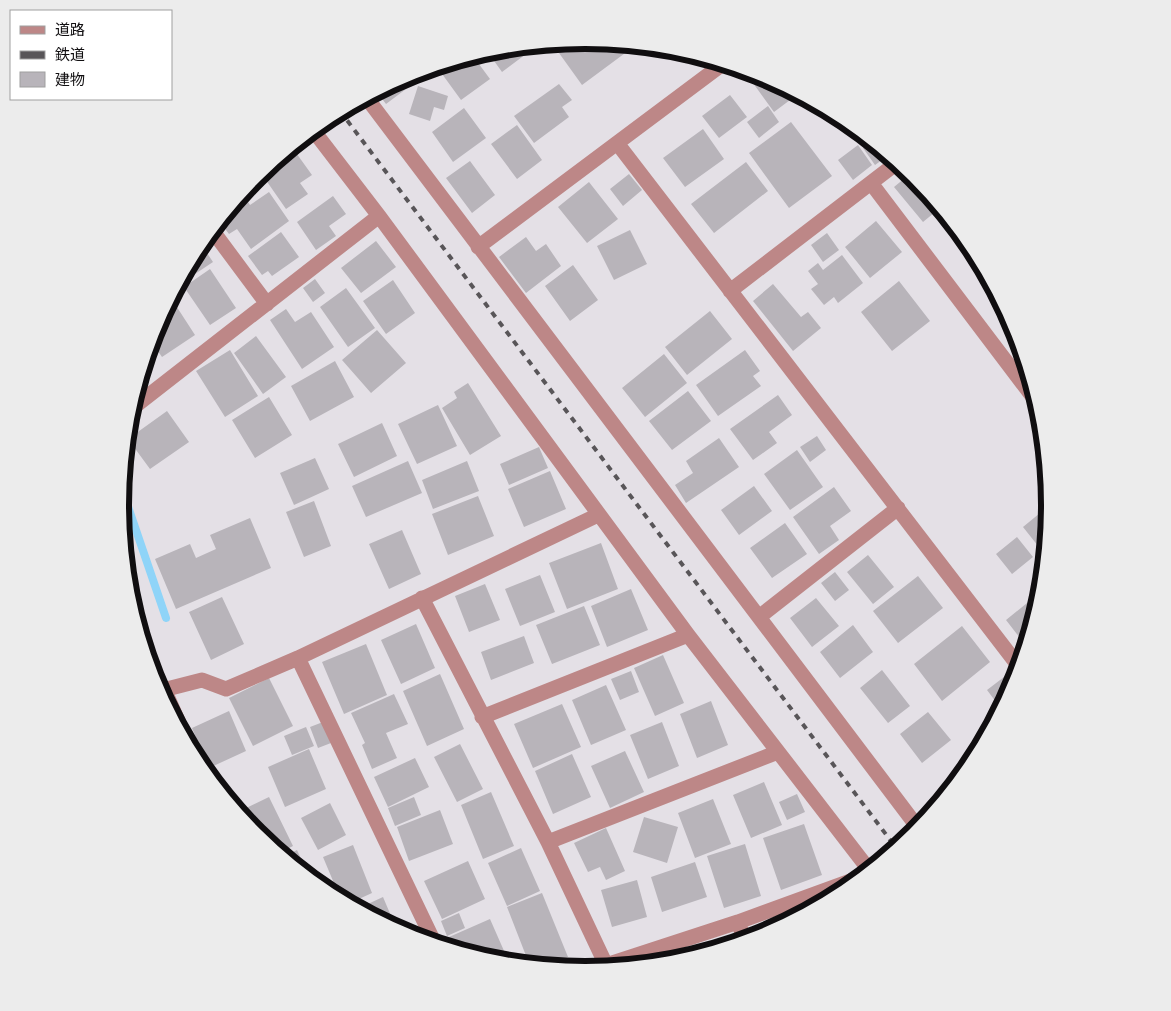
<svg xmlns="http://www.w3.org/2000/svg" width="1171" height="1011" viewBox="0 0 1171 1011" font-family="'Space Grotesk','Noto Sans JP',sans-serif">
<rect width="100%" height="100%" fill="#e4e0e6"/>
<path fill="#9bbf8c" d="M707 944 723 948 676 962 648 965Z"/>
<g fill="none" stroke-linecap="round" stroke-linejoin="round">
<path stroke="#8fd4f8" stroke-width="8" d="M122 489 166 618"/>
</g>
<path fill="#b8b4ba" d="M586 40 601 42 636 45 582 85 559 53 574 41Z
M526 46 530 51 502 72 487 51Z
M473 56 490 79 461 100 437 67Z
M764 76 798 94 774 112 753 83Z
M404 77 410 86 386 104 377 92Z
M559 84 572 100 562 107 569 117 534 143 514 116Z
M418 86 448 96 444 110 434 107 430 121 409 114Z
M730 95 747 117 719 138 702 116Z
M768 106 779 122 759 138 747 122Z
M464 108 486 138 453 162 432 132Z
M840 116 844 119 867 137 859 143Z
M791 122 832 176 789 208 749 153Z
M517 125 542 160 517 179 491 144Z
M703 129 724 159 685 187 663 158Z
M872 141 889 155 875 165 863 148Z
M858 145 872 165 853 180 838 160Z
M294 150 312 175 300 183 308 194 286 209 261 173 287 151 289 154Z
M470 161 495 195 472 213 446 178Z
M746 162 768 191 714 233 691 204Z
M911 173 940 208 923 222 894 187Z
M629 174 642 190 623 206 610 189Z
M589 182 618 219 587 243 558 207Z
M269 192 289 221 251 249 237 229 229 234 220 222 248 202 250 205Z
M333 196 346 214 329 226 336 236 316 250 297 222Z
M876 221 902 252 870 278 845 247Z
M630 230 647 264 614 280 597 246Z
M281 232 299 257 272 276 268 271 262 275 248 256Z
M827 233 839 250 823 262 811 245Z
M526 237 536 251 546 244 561 266 526 293 499 257Z
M376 241 396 267 361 293 341 268Z
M201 244 213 262 183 282 181 280Z
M842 255 863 283 838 303 834 297 824 305 811 289 818 284 808 271 818 263 823 270Z
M573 265 598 300 570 321 545 286Z
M210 269 236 308 210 325 184 287Z
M315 279 325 293 313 302 303 288Z
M393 280 415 313 386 334 363 301Z
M899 281 930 321 892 351 861 312Z
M773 284 801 317 808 312 821 328 793 351 753 301Z
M346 288 375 328 348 347 320 307Z
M171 298 195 335 162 357 151 341 156 327Z
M286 309 295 322 311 312 334 347 302 369 270 320Z
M710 311 732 339 687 375 665 347Z
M377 330 406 363 371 393 342 360Z
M256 336 286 377 263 394 234 353Z
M151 343 157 353 146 360Z
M230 350 258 396 225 417 196 371Z
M745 350 760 371 753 376 761 386 718 416 696 385Z
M664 354 687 383 645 417 622 388Z
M335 361 354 397 310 421 291 386Z
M468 383 501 436 470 455 442 408 457 398 454 392Z
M688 391 711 421 672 450 649 421Z
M778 395 792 415 769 432 777 443 753 460 730 429Z
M269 397 292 435 255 458 232 420Z
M438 405 457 446 417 464 398 424Z
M167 411 189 442 150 469 128 439Z
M382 423 397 456 354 477 338 444Z
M817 436 826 450 810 462 800 447Z
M719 438 739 467 686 503 675 485 693 473 686 461Z
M539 447 548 468 509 485 500 464Z
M797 450 823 487 790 510 764 474Z
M315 458 329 489 294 505 280 473Z
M408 461 422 493 366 517 352 486Z
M467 461 479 491 433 509 422 480Z
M550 471 566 509 524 527 508 489Z
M754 486 772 511 739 535 721 510Z
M834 487 851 511 830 526 839 540 819 554 793 517Z
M478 496 494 536 448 555 432 514Z
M314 501 331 546 304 557 286 512Z
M1051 504V506L1046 556 1023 527Z
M250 518 271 568 176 609 155 559 190 544 196 558 216 549 210 535Z
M785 523 807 554 772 578 750 548Z
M402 530 421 574 389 589 369 544Z
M1017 537 1033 557 1012 574 996 554Z
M601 543 618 589 567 609 549 563Z
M868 555 894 587 873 604 847 572Z
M835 572 849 590 835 601 821 583Z
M540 575 555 612 520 626 505 589Z
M918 576 943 608 898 643 873 611Z
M485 584 500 620 469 632 455 596Z
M631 589 648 630 607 647 591 606Z
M1043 590 1042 597 1027 647 1006 620Z
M222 597 244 644 211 660 189 612Z
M816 598 839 626 812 647 790 618Z
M584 606 600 645 552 664 536 625Z
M416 624 435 668 401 684 381 640Z
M853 625 873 652 840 678 820 652Z
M962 626 990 662 942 701 914 664Z
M524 636 534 663 491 680 481 652Z
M366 644 387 695 344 714 322 662Z
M663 655 684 703 655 716 634 668Z
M882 670 910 706 888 723 860 688Z
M631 671 639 692 620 700 611 679Z
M440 674 464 729 427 746 403 691Z
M1004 677 1013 688 1007 699 999 706 987 690Z
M269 678 293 726 253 746 229 698Z
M606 685 626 730 591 745 572 700Z
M394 694 408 724 386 733 397 758 372 769 362 745 365 743 351 713Z
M711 701 728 745 697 758 680 714Z
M562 704 581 747 533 768 514 724Z
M229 711 246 751 209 768 192 728Z
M928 712 951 740 922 763 900 734Z
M323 722 331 743 318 748 310 727Z
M662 722 679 766 648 779 630 735Z
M306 727 314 746 292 755 284 736Z
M460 744 483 789 457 802 434 757Z
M309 749 326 789 285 807 268 767Z
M625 751 644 792 610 808 591 766Z
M572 754 591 797 553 814 535 771Z
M415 758 429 787 388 807 374 777Z
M764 782 782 825 751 838 733 795Z
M491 792 514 846 483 859 461 805Z
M797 794 805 812 787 820 779 802Z
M269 797 293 846 279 853 256 834 238 812Z
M414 797 421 815 395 826 388 808Z
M713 799 731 844 695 858 678 813Z
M330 803 346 835 318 850 301 818Z
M440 810 453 844 409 861 397 827Z
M644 817 678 827 667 863 633 852Z
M804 824 822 875 781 890 763 838Z
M606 828 625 871 606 880 600 867 588 872 574 843Z
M745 844 761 896 724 908 707 856Z
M353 845 372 893 348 904 341 900 323 857Z
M521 848 540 891 507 906 488 863Z
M297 850 310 878 283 857Z
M468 861 485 899 442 919 424 881Z
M695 862 707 897 662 912 651 877Z
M637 880 647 917 612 927 601 890Z
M542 893 568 957 543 967 530 966 507 907Z
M383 897 397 930 357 909Z
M459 913 465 928 447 936 441 921Z
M490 919 508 960 494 962 454 950 449 937Z
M775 928 763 936 755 938 754 936Z"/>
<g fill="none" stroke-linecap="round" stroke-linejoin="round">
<path stroke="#bd8787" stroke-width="15" d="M366 97 919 829
M313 130 379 216 688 635 870 871
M617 143 1020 668
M871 183 1039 405
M212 230 267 304
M478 247 724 63
M730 291 898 162
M130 410 379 216
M422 598 548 842 606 965
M759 617 898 508
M298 658 435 944
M164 689 190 748
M159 691 202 680 226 689 298 658 598 515
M482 717 688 635
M548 842 778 752
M738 922 745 941
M588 971 738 922 864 876"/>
<path stroke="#585558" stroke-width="4" stroke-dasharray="6 6" stroke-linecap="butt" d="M340 111 897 849"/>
</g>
<path d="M0 0H1171V1011H0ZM129 505a456 456 0 1 1 912 0a456 456 0 1 1-912 0Z" fill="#ececec" fill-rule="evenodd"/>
<path fill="none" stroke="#100e10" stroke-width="6" d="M129 505a456 456 0 1 1 912 0a456 456 0 1 1-912 0Z"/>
<rect x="10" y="10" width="162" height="90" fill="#ffffff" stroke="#9f9f9f"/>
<rect x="20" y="26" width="25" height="8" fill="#bd8787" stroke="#9f9f9f"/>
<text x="55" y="35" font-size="15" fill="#100e10">道路</text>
<rect x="20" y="51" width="25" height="8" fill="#585558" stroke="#9f9f9f"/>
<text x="55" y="60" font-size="15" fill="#100e10">鉄道</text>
<rect x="20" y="72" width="25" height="15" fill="#b8b4ba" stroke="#9f9f9f"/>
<text x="55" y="85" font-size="15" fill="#100e10">建物</text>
</svg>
